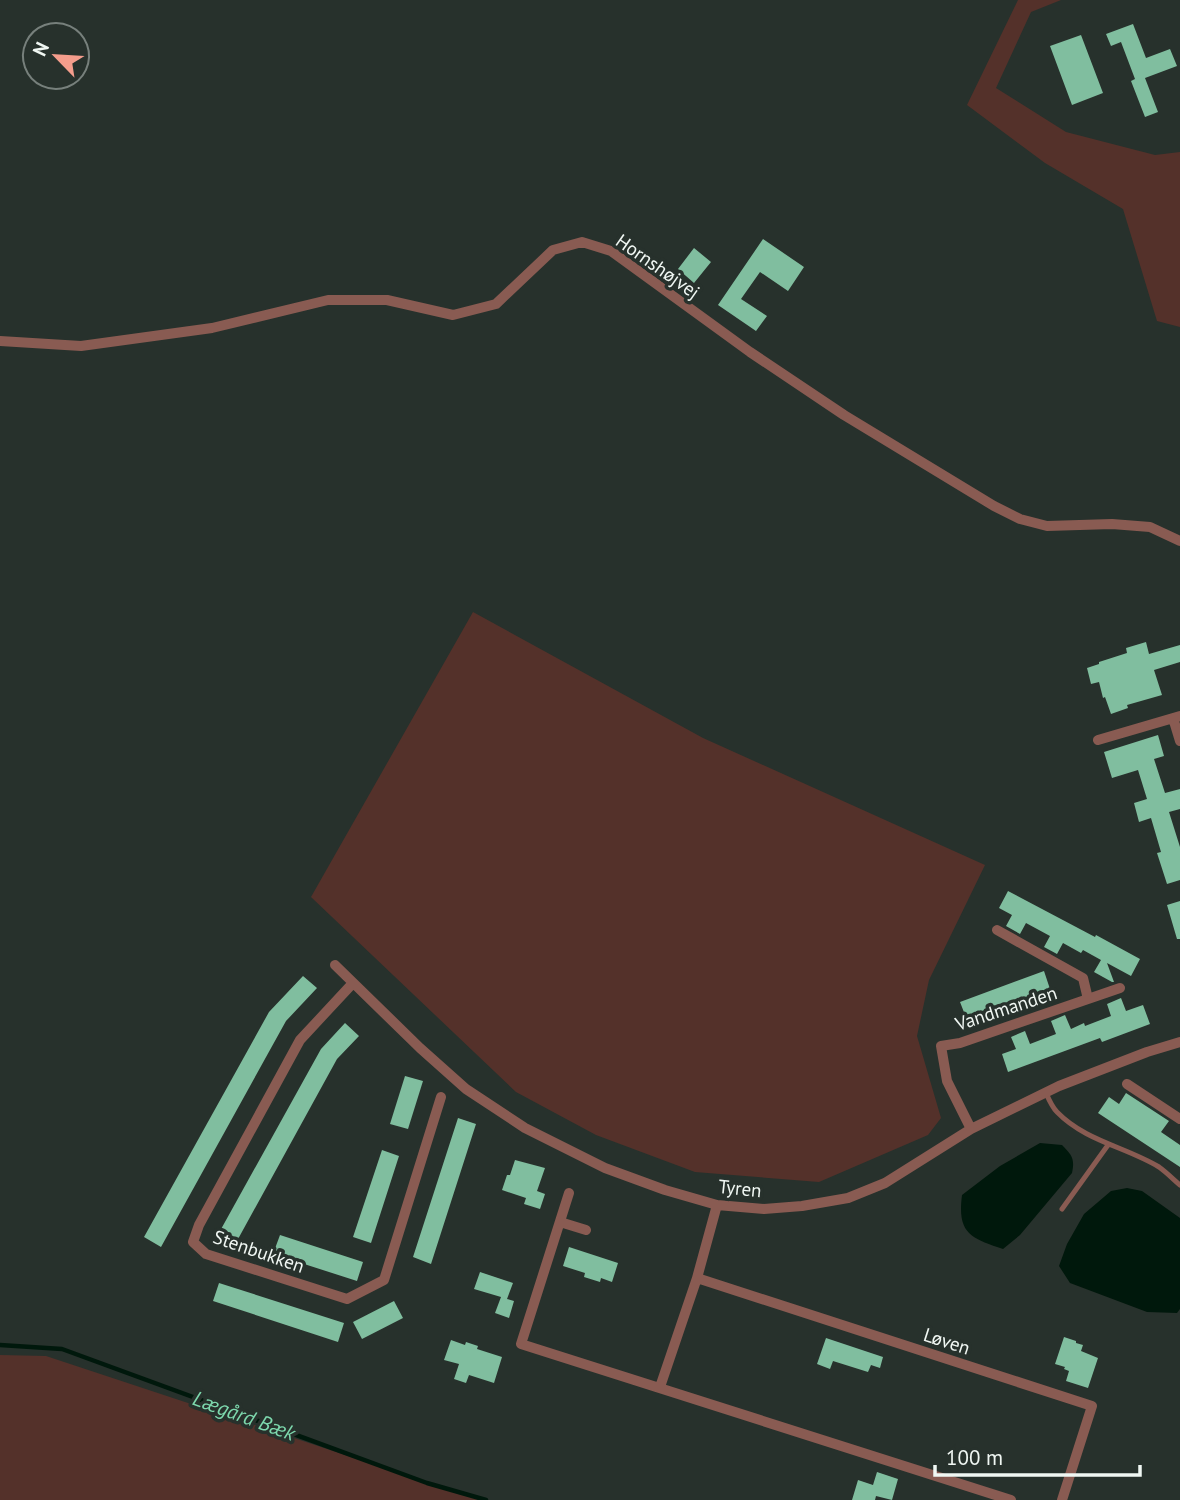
<svg xmlns="http://www.w3.org/2000/svg" width="1180" height="1500" viewBox="0 0 1180 1500" font-family="'PT Sans',sans-serif">
<rect width="100%" height="100%" fill="#27312c"/>
<path fill="#54312a" d="M1018 0H1061L1031 12 996 88 1066 132 1155 155 1180 152V327L1157 321 1123 209 1045 163 967 105Z
M473 612 703 738 985 865 929 980 917 1036 941 1118 928 1135 819 1182 695 1172 596 1135 516 1092 311 897Z
M0 1355 46 1356 481 1500H0Z"/>
<path fill="#00180c" d="M1040 1143 1062 1145C1072 1155 1075 1159 1072 1173L1020 1235 1003 1249C971 1238 957 1234 962 1195L1000 1166Z
M1127 1188 1142 1191 1180 1218V1309L1177 1313 1147 1312 1070 1283 1059 1266 1067 1244 1084 1214 1111 1191Z"/>
<g fill="none" stroke-linecap="round" stroke-linejoin="round">
<path stroke="#00180c" stroke-width="4.5" d="M0 1345 62 1349 427 1483 486 1500"/>
</g>
<path fill="#80be9f" d="M1133 24 1146 58 1170 49 1177 66 1145 78 1158 112 1145 117 1131 81 1135 79 1121 42 1111 46 1106 34Z
M1081 35 1103 93 1072 105 1050 46Z
M763 239 804 267 788 291 760 272 741 299 767 316 756 331 718 305Z
M694 248 711 262 694 283 678 269Z
M1146 642 1149 654 1180 645V662L1154 670 1162 695 1127 705 1128 708 1111 714 1105 697 1103 698 1099 682 1091 684 1087 668 1099 664V662L1127 653 1126 648Z
M1158 735 1164 756 1154 759 1165 793 1180 789V809L1169 812 1180 847V880L1167 884 1157 853 1161 852 1151 818 1139 822 1134 803 1147 799 1138 770 1112 778 1104 752Z
M1008 891 1095 937 1096 935 1140 959 1131 976 1107 963 1114 982H1112L1094 972 1101 960 1083 950 1081 953 1063 943 1057 954 1044 947 1050 936 1026 923 1020 934 1006 926 1012 915 999 908Z
M1180 901V939H1177L1167 905Z
M1044 971 1050 989 967 1020 960 1002Z
M303 976 317 988 286 1021 161 1247 144 1237 269 1012Z
M1121 998 1126 1011 1143 1005 1150 1024 1102 1042 1100 1038 1008 1072 1002 1054 1016 1049 1011 1037 1025 1031 1030 1044 1056 1034 1051 1021 1065 1015 1071 1029 1084 1023 1085 1026 1111 1016 1107 1004Z
M345 1023 359 1036 337 1059 232 1250 215 1240 321 1049Z
M405 1076 423 1081 408 1129 390 1124Z
M1126 1093 1169 1121 1161 1132 1180 1145V1167L1098 1113 1109 1097 1119 1104Z
M458 1118 476 1124 431 1264 413 1257Z
M382 1150 399 1156 371 1243 353 1237Z
M515 1160 545 1168 537 1191 545 1194 540 1209 524 1204 526 1198 502 1190 507 1175H510Z
M280 1235 363 1262 357 1281 273 1254Z
M569 1247 618 1263 612 1282 601 1278 600 1282 584 1277 585 1273 563 1266Z
M480 1272 513 1283 507 1299 514 1301 509 1318 495 1313 501 1297 474 1289Z
M219 1283 344 1323 338 1342 213 1301Z
M394 1301 403 1318 362 1339 353 1322Z
M1064 1337 1076 1341V1343L1083 1345 1081 1351 1098 1358 1088 1388 1066 1381 1069 1371 1064 1369 1065 1367 1055 1364Z
M826 1338 883 1357 880 1368 871 1365 868 1372 833 1361 830 1369 817 1364Z
M451 1340 465 1345 466 1342 478 1346 477 1349 502 1357 494 1383 469 1375 466 1383 454 1379 459 1364 444 1360Z
M877 1472 898 1479 892 1500 876 1496 875 1500H852L858 1480 873 1485Z"/>
<g fill="none" stroke-linecap="round" stroke-linejoin="round">
<path stroke="#895b52" stroke-width="5" d="M1046 1093C1049 1100 1052 1107 1057 1112 1085 1141 1126 1147 1159 1167 1166 1172 1173 1179 1180 1185
M1062 1209 1108 1145"/>
<path stroke="#895b52" stroke-width="10" d="M0 341 81 346 212 328 328 300H387L453 315 496 304 553 250 582 242 611 251 750 352 844 415 994 506 1020 519 1047 526 1112 524 1150 527 1180 541
M1173 718 1180 741
M1098 740 1180 716
M997 930 1083 978 1088 999
M335 965 420 1048 466 1089 525 1128 605 1168 665 1190 717 1205 764 1209 802 1206 848 1198 885 1183 971 1129 1059 1086 1147 1052 1180 1042
M353 983 300 1040 199 1225 193 1242 206 1254 347 1299 384 1280 441 1097
M1127 1084 1180 1119
M971 1129 947 1081 941 1046 960 1043 1120 988
M569 1193 521 1344 1011 1500
M560 1222 586 1230
M697 1278 1092 1406 1062 1500
M660 1387 697 1278 717 1205"/>
</g>
<g text-anchor="middle" stroke-width="7" stroke-linejoin="round" paint-order="stroke">
<g font-size="19" fill="#f0f7f3" stroke="#27312c">
<text transform="translate(658 266) rotate(35)" y="7">Hornshøjvej</text>
<text transform="translate(1006 1008) rotate(-18)" y="7">Vandmanden</text>
<text transform="translate(740 1188) rotate(6)" y="7">Tyren</text>
<text transform="translate(259 1251) rotate(19)" y="7">Stenbukken</text>
<text transform="translate(947 1341) rotate(18)" y="7">Løven</text>
</g>
<g font-size="21" font-style="italic" fill="#7dd8ad" stroke="#27312c">
<text transform="translate(244 1416) rotate(20)" y="7">Lægård Bæk</text>
</g>
</g>
<g transform="translate(56 56) rotate(295)"><circle r="33" fill="#27312c" stroke="#77807c" stroke-width="2"/>
<path d="M0-5L12 26L0 18L-12 26Z" fill="#f49d8c"/>
<text y="-10" font-size="19" font-weight="bold" text-anchor="middle" fill="#f0f7f3">N</text>
</g>
<path d="M935 1465v10h205v-10" fill="none" stroke="#f0f7f3" stroke-width="3.5"/>
<text x="946" y="1465" font-size="21" fill="#f0f7f3" stroke="#27312c" stroke-width="5" paint-order="stroke">100 m</text>
</svg>
